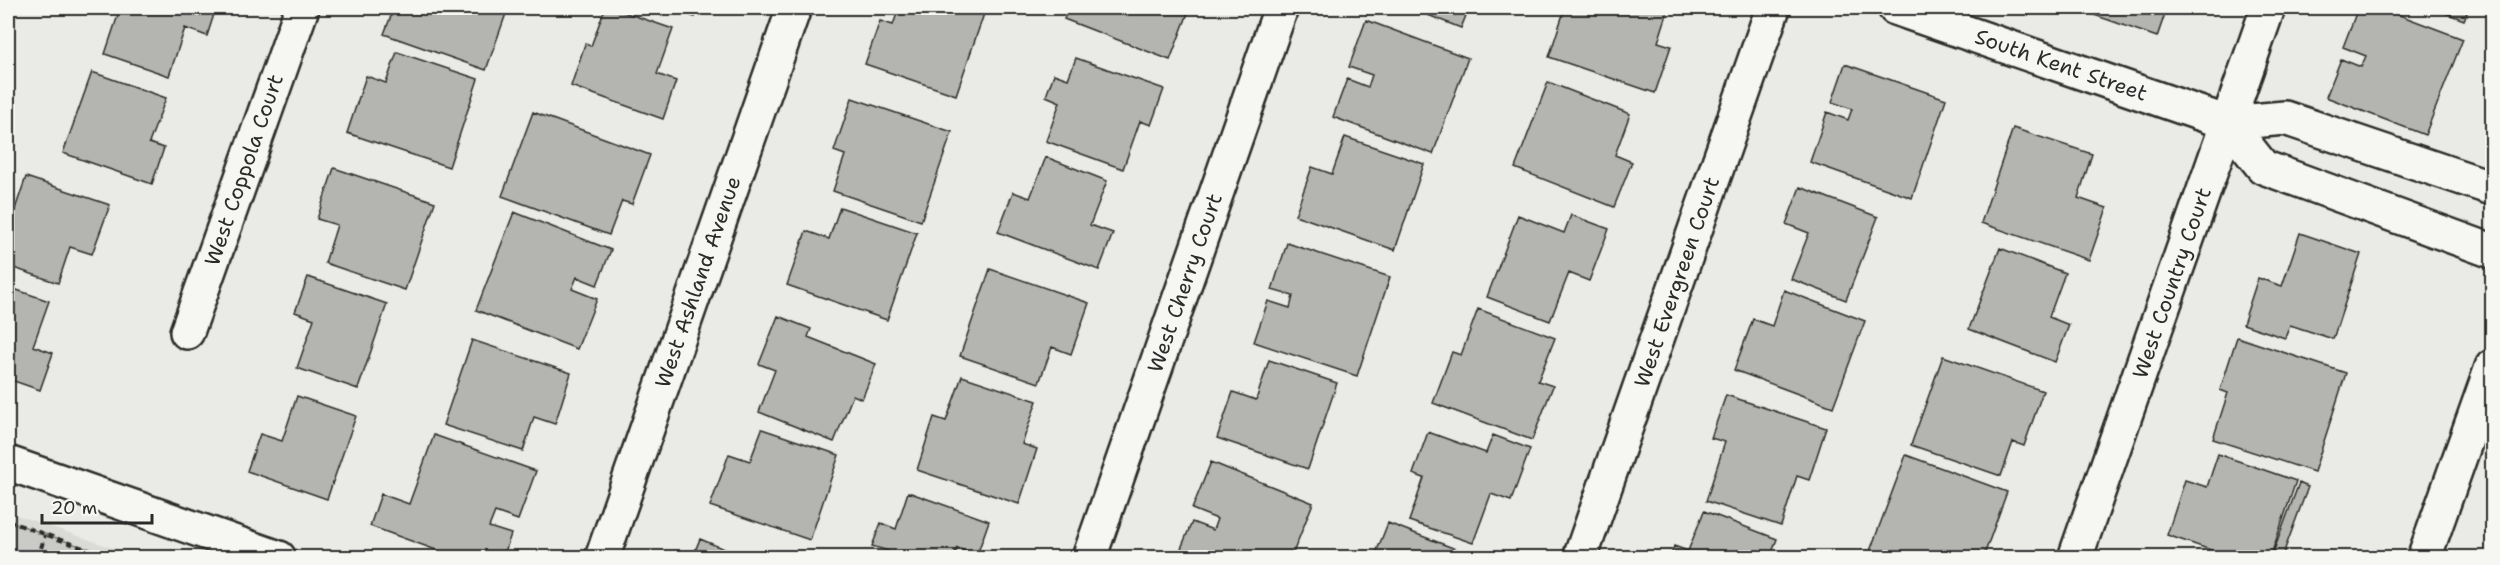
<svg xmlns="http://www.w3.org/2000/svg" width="2500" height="565" viewBox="0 0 2500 565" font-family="'Shantell Sans',sans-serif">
<rect width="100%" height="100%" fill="#eaeae6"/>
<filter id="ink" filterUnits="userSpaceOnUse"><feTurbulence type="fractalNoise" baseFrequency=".0167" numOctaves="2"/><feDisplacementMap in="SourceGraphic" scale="12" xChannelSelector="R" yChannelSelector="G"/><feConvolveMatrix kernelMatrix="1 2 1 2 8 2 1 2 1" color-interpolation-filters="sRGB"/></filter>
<g filter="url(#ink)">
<path fill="#dadad6" d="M8 512 139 557 8 558Z"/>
<path fill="#cacac7" stroke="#7a7a79" stroke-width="1.5" d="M8 521 111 557H8Z"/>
<path fill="#b4b4b1" stroke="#2b2b2b" stroke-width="1.5" d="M108 8H216L207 36 185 28 169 76 105 54 119 12Z
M394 8H508L486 70 384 34Z
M605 8H612L673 29 657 74 676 81 663 119 571 86 585 44 591 46Z
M668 8H698L695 17Z
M899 8H986L956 95 865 64 880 21 893 25Z
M1069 8H1190L1170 60 1064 19Z
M1410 8H1469L1461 28Z
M1565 8H1669L1658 42 1671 46 1655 93 1549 57Z
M2078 8H2167L2157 37 2077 9Z
M2358 8H2381L2463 39 2425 135 2326 97 2341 59 2361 67 2366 56 2343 47Z
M2432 8H2469L2464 20Z
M1366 20 1468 58 1433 154 1333 117 1347 79 1368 87 1372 75 1349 67Z
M397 52 478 79 449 167 347 133 366 76 386 83Z
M1076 58 1164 89 1151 125 1140 121 1123 169 1046 141 1060 102 1046 96 1054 74 1068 79Z
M1845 64 1946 99 1912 198 1810 162 1827 112 1848 120 1852 109 1832 102Z
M92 72 166 98 149 143 164 148 152 184 63 153Z
M1548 82 1630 114 1615 155 1632 162 1614 207 1515 168Z
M852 98 952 132 921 221 833 191 845 155 834 151Z
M533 112 650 155 632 204 622 201 609 235 502 196Z
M2013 128 2092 154 2078 198 2107 208 2089 260 1981 223Z
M1345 137 1424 164 1395 250 1295 215 1312 167 1332 174Z
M1046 157 1107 181 1090 225 1113 233 1099 270 998 232 1013 192 1030 198Z
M334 168 435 202 405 290 325 263 337 225 317 219Z
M26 177 110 205 92 254 70 247 58 283 8 266V210L14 212Z
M1800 187 1878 217 1846 300 1791 279 1809 233 1786 224Z
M840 207 917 233 887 320 787 285 806 231 829 239Z
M514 212 611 250 597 285 577 277 572 289 597 299 577 349 476 310Z
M1518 215 1564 233 1571 215 1609 229 1589 281 1569 273 1550 321 1487 297Z
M2300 233 2361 254 2333 339 2290 325 2285 338 2243 324 2258 278 2282 286Z
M1287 243 1390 277 1357 376 1254 342 1268 301 1290 308 1293 296 1272 290Z
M2000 248 2065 273 2049 317 2069 325 2055 362 1969 329Z
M990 269 1089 303 1071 354 1052 347 1039 383 960 356Z
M308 277 387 304 358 389 297 368 314 319 295 312Z
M8 287 49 301 33 346 53 353 40 390 8 379Z
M1784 290 1865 321 1833 407 1734 370 1753 319 1772 326Z
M1478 309 1555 338 1538 381 1553 386 1532 440 1433 403 1452 352 1461 355Z
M778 316 811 329 808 337 876 364 862 399 853 395 834 442 759 412 775 370 759 364Z
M2237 337 2346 373 2314 472 2213 439 2228 393 2220 390Z
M472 340 571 373 555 424 534 417 523 451 443 425Z
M1943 356 2043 391 2024 446 2013 442 2001 476 1911 445Z
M1269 360 1337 383 1308 469 1217 438 1233 392 1256 400Z
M962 376 1037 401 1022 444 1037 449 1019 504 917 470 934 417 946 421Z
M1726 395 1826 428 1809 480 1797 476 1781 526 1706 501 1725 442 1711 438Z
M297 396 356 416 327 499 247 471 260 434 282 441Z
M762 429 839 455 810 540 710 506 729 454 750 461Z
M1428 432 1486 453 1493 435 1530 449 1511 501 1491 494 1473 543 1409 521 1424 478 1413 474Z
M434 435 536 471 518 520 495 512 489 527 511 534 503 558H458L370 526 381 494 409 504Z
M2218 454 2296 481 2270 558H2234L2167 535 2185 480 2207 487Z
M1906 455 2007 492 1983 558H1889L1870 551Z
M1211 462 1313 503 1291 558H1177L1192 522 1213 530 1217 519 1192 509Z
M2299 483 2308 487 2282 557 2273 553Z
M908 492 989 521 977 555 957 548 954 558H885L888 551 872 546 881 523 896 529Z
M1704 511 1777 539 1770 558H1670L1674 546 1688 551Z
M1388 523 1479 558H1374Z
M700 539 746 558H692Z"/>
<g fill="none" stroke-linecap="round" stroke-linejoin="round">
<g stroke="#2b2b2b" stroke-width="38">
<path id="minor" d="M1895 8 2228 123 2285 118 2492 188
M2228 123 2263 167 2492 251
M187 332 302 8
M8 463 279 558
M602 558 794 8
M1089 558 1281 8
M1580 558 1773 8
M2075 558 2268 8
M2424 558 2492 367"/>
</g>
<path stroke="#2b2b2b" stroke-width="4" stroke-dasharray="6 4.5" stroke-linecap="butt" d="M8 521 111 558
M38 558 45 535"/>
<use href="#minor" stroke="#f6f6f2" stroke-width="33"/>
</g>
</g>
<g text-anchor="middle" stroke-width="4.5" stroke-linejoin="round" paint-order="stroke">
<g font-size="21" fill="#2b2b2b" stroke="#f6f6f2">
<text transform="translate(2061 65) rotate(19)" y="7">South Kent Street</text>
<text transform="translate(244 170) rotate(-71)" y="7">West Coppola Court</text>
<text transform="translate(698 282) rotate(-71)" y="7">West Ashland Avenue</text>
<text transform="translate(1677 282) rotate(-71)" y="7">West Evergreen Court</text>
<text transform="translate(1185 283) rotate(-71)" y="7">West Cherry Court</text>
<text transform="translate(2172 283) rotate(-71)" y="7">West Country Court</text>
</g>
</g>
<rect width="2500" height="565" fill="none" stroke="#f6f6f2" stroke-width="30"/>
<rect x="15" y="15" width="2470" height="535" fill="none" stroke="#2b2b2b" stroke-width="2" filter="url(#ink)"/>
<path d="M42 514v9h110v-9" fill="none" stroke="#2b2b2b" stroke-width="3"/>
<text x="51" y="514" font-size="18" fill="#2b2b2b" stroke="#f6f6f2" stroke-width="4.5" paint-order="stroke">20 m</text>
</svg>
